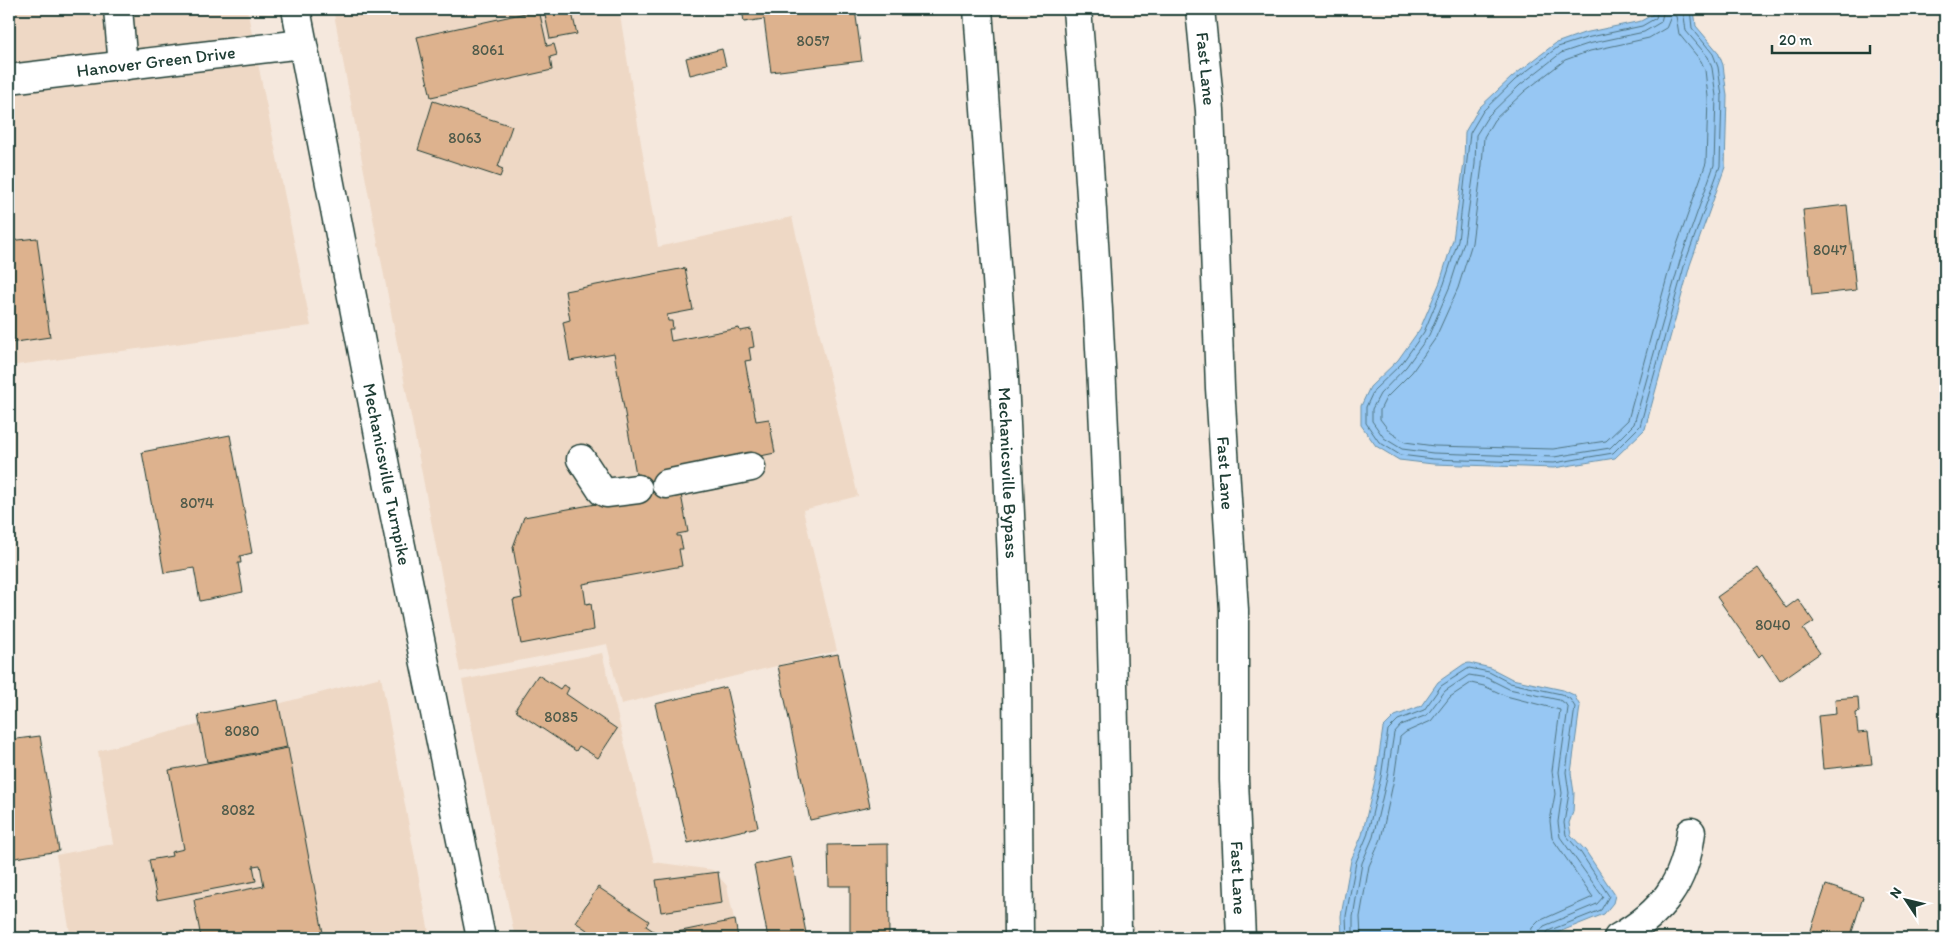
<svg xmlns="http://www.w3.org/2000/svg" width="1954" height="947" viewBox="0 0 1954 947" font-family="Itim,sans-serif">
<rect width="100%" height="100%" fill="#f5e8dd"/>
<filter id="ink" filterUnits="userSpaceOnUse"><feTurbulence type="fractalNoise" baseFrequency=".02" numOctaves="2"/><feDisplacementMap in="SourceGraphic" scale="10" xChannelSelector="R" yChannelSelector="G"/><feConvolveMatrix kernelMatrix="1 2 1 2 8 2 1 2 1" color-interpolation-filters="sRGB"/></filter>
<g filter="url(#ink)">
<path fill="#eed8c5" d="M9 9H247L311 326 9 366Z
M333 9H619L658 247 792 217 858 496 803 510 837 651 621 704 607 644 460 672Z
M602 653 654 862 713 870 727 886 738 938H515L462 680Z
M381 677 430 938H71L56 855 113 844 98 751Z"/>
<path fill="#97c7f3" stroke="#6790a7" d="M1653 9H1694L1696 26 1718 52 1723 65 1727 96 1725 167 1690 265 1645 429 1615 458 1554 468 1433 464 1399 460 1376 446 1361 425V406L1370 387 1398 360 1420 329 1440 282 1453 240 1464 163 1465 132 1479 108 1512 77 1556 43 1584 33 1641 21 1652 15Z
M1469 663 1491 668 1512 679 1563 690 1574 695 1580 706 1571 773 1574 793 1573 812 1569 823 1571 835 1585 850 1615 895 1613 903 1604 914 1544 938H1342L1341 916 1351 860 1362 835 1376 776 1383 728 1395 716 1421 706 1438 682 1464 664Z"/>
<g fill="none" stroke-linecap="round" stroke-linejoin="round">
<path stroke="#4f7480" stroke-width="1" d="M1658 9 1656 18 1642 26 1586 38 1558 47 1515 80 1483 111 1470 133 1458 241 1444 284 1424 332 1402 363 1374 390 1366 407V423L1379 442 1400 455 1433 459 1554 463 1613 453 1640 426 1685 263 1720 166 1722 96 1718 67 1713 54 1692 28 1690 9
M1664 9 1661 22 1644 32 1588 44 1561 53 1520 85 1488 116 1476 135 1475 164 1464 242 1450 286 1429 335 1406 367 1380 394 1372 409V421L1384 438 1402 449 1433 453 1554 457 1610 448 1634 424 1680 261 1714 165 1716 96 1712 68 1708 57 1686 31 1683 9
M1672 15 1676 16 1679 34 1701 61 1705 70 1708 97 1706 163 1672 259 1628 420 1606 441 1553 449 1434 446 1405 442 1390 432 1380 419V410L1386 398 1412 372 1435 339 1458 288 1472 243 1482 165 1484 137 1494 120 1525 91 1565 60 1590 51 1649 38 1666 28Z
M1347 938 1346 916 1356 862 1367 836 1381 777 1388 730 1398 720 1424 710 1441 686 1469 668 1489 672 1510 683 1561 694 1570 699 1575 707 1566 772 1569 793 1564 823 1566 835 1581 853 1609 896 1601 910 1548 931 1544 938
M1353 938V917L1362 863 1373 837 1387 778 1394 733 1401 725 1427 715 1445 691 1469 675 1487 678 1509 689 1559 700 1565 703 1568 708 1559 772 1562 793 1558 822 1560 837 1603 897 1597 904 1544 926 1539 932 1538 938
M1361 938 1360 917 1369 866 1381 839 1394 779 1400 737 1406 732 1431 721 1450 697 1471 683 1484 686 1506 696 1560 710 1552 771 1555 794 1550 821 1552 838 1593 897 1539 921 1532 928 1530 938"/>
</g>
<path fill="#ddb28e" stroke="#1f3d34" d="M571 9 577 34 550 39 544 10Z
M742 9H855L862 61 771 72 764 19 744 22Z
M539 10 547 46 554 44 557 55 550 57 552 70 431 97 417 37Z
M722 49 726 66 690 75 686 58Z
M433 101 512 126 498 167 503 169 500 177 418 150Z
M1847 205 1856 290 1812 295 1803 210Z
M37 238 50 337 9 343V241Z
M685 268 693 310 667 315 668 321H672L673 329H669L671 341 739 328 740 331 751 329 754 347 749 348 751 360 745 361 756 421 769 419 775 453 664 476 680 489 688 532 677 534V536H680L683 549H679L682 566 583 584 586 604 591 603 594 630 521 644 513 600 522 598 513 547 524 517 640 496 614 353 570 361 563 322 570 320 565 291Z
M230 435 252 553 240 556 241 563H238L243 592 200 601 194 568 164 573 142 452Z
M1758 568 1786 608 1798 599 1814 622 1803 629 1820 653 1780 681 1762 654 1759 657 1717 597Z
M838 654 870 807 810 820 778 666Z
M538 675 560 689 563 685 569 688 566 694 617 729 598 758 579 746 576 751 517 712 516 708Z
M726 687 758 827 688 843 655 704Z
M1858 697 1859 712 1856 713 1858 733 1868 732 1872 764 1823 769 1818 716 1836 714 1835 699Z
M278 700 287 747 207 762 198 715Z
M40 736 59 851 9 859V740Z
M288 748 324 938H201L194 900 264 886 260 865 253 866 256 881 157 900 149 860 172 856 171 852 184 849 169 770Z
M888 844 889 938H850V886H829L828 845Z
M791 857 807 938H768L754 865Z
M718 872 722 903 661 912 656 880Z
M1826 885 1863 897 1850 938H1826L1810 933Z
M598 887 649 921 646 926 661 936 659 938H599L575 922Z
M735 920 738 938H673L672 933Z"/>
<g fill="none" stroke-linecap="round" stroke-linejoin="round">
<g stroke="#1f3d34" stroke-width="31">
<g id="minor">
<path d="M118 9 123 66"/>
<path id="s1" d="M1200 9 1210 110 1220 388 1234 610V780L1241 938"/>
<path id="s2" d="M9 79 302 44"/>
<path d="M581 459 602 491 606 493 638 489"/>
<path d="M666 484 751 467"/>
<path d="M1618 938C1662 913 1685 883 1691 832"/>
</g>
</g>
<g stroke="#1f3d34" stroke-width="31">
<g id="major">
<path id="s3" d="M296 9 392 502 481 938"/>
</g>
</g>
<g stroke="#1f3d34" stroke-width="31">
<g id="highway">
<path id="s4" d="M978 9 1004 378 1017 674 1019 938"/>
<path d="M1077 9C1103 318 1115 628 1117 938"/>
</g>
</g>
<use href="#minor" stroke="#fff" stroke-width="28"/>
<use href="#major" stroke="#fff" stroke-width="28"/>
<use href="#highway" stroke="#fff" stroke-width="28"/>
</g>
</g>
<g text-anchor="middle" stroke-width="5" stroke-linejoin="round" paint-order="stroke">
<g font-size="15" fill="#4e5a4a">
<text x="813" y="46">8057</text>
<text x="488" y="55">8061</text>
<text x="465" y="143">8063</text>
<text x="1830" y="255">8047</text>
<text x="197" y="508">8074</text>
<text x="1773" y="630">8040</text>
<text x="561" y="722">8085</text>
<text x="242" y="736">8080</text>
<text x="238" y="815">8082</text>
</g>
<g font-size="18" fill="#1f3d34" stroke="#fff">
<text dy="6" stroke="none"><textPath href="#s2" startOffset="148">Hanover Green Drive</textPath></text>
<text dy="6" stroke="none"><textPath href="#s1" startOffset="60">Fast Lane</textPath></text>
<text dy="6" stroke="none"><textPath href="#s4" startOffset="465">Mechanicsville Bypass</textPath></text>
<text dy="6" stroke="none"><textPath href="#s1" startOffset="465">Fast Lane</textPath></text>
<text dy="6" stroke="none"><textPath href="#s3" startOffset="474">Mechanicsville Turnpike</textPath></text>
<text dy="6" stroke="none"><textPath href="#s1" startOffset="870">Fast Lane</textPath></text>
</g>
</g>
<rect width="1954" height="947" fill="none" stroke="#fff" stroke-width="30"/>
<rect x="15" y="15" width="1924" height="917" fill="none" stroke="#1f3d34" stroke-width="2" filter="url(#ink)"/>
<g transform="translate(1906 900) rotate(305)" stroke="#ffffff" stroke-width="4" paint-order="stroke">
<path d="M0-4L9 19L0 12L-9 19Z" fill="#1f3d34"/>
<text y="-8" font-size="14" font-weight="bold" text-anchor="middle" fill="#1f3d34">N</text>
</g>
<path d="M1772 45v8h98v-8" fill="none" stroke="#1f3d34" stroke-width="2.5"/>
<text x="1779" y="45" font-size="15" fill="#1f3d34" stroke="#ffffff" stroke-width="4" paint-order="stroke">20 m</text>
</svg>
